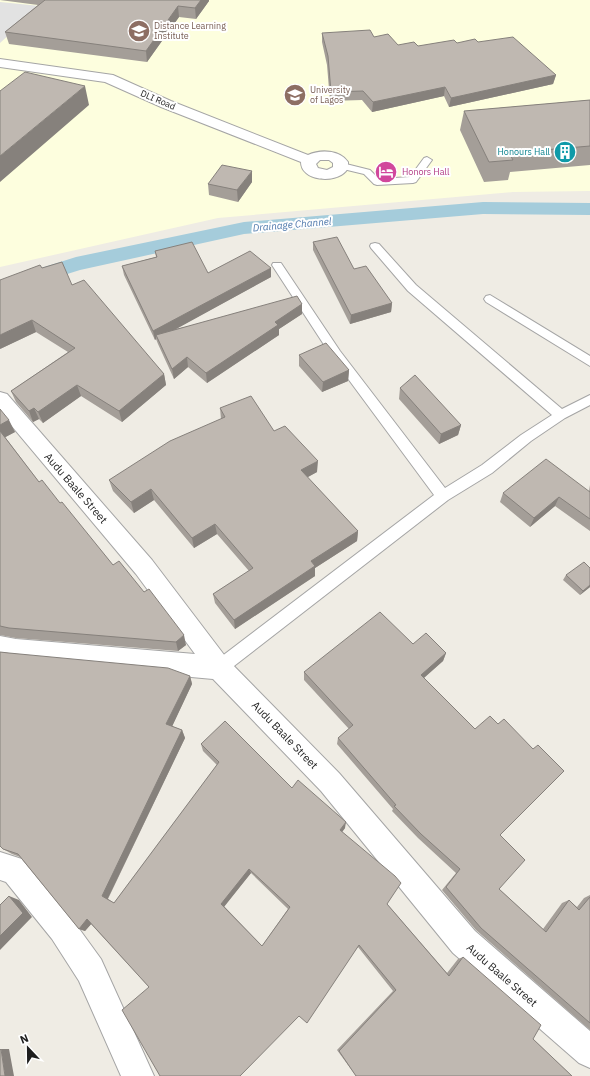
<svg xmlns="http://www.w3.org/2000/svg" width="590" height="1076" viewBox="0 0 590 1076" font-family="'IBM Plex Sans',sans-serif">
<rect width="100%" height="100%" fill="#efece4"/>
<path fill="#fdfede" d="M0 0H590V191L513 192 218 218 0 267Z"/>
<path fill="#e2e2e2" d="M0 2 40 6 0 43Z"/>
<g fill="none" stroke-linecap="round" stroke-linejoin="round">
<path fill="#a5ccdb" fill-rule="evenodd" d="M483 202 590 203V215L483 214 244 234 80 270 0 295V281L76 257 244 222Z"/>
<g stroke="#a5a5a5" stroke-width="2">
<path id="lane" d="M427 157 432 160 416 182 413 183 377 185 374 184 364 174 339 168 337 166 342 163 370 170 379 179 410 177 424 158Z
M375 243 379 244 416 285 562 409 590 395V405L565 418 531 441 492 473 448 500 225 673 219 675 213 673 211 668 213 663 434 495 332 357 272 265 273 263H281L340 351 445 488 482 465 521 435 552 415 408 291 371 248 370 246 371 244Z
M490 295 590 356V366L486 302 484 299 486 296Z"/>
</g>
<g stroke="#a5a5a5" stroke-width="2">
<path id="street" d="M0 59 113 75 171 101 308 155C321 149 340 150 348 162 348 165 348 169 346 171 335 184 301 181 301 162L161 107 105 82 0 67ZM320 160H329L333 163V167L327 170 318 168 316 164Z
M0 392 7 394 152 560 228 660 339 773 475 931 590 1031V1068L579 1063 453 953 321 791 213 679 16 661 0 658V636L16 639 195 654 136 574 0 412Z
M0 852 25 860 72 919 101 959 154 1076H121L79 981 52 939 6 882 0 880Z"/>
</g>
<use href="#lane" fill="#fff" fill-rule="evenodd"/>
<use href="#street" fill="#fff" fill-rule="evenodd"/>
</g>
<path fill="#a49e98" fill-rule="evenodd" d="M0 0H209V1L196 19 179 17 147 62 9 44 5 32 38 5Z
M322 33 374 37 398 45 418 46 457 43 478 42 556 75 553 84 449 107 444 96 372 112 362 100 330 101 327 65 322 42Z
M590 100V165L510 172 508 180 484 182 460 130 464 111Z
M252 182 238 202 209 195 208 184Z
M313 242 354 269 392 303 391 312 350 324 313 250Z
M155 251 208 273 271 277 175 329 302 304V314L279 329V335L207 383 188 367 174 379 158 344 156 339 155 340 124 275 122 266 156 257Z
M42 268 72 285 164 374 166 385 122 422 81 396 43 423 39 419 33 422 16 402 11 391 68 352 36 332 0 349Z
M299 355 349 370 348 381 322 392 299 366Z
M400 388 461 425 458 435 439 444 399 399Z
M220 408 274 431 317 472 307 477 358 531 357 541 315 568V576L235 629 215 603 213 594 249 571 217 534 194 548 154 500 134 513 113 491 109 480 221 419Z
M0 409 15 432 5 437 39 482 60 503 113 565 186 645 178 651 16 638 0 635Z
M590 485V531L555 506 530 527 500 502 503 493 589 491Z
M590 568V587L580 595 563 580 566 575Z
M413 644 446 653 443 661 424 678 500 835 499 889 543 929 562 903 569 900 577 907 584 898 590 895V1030L476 930 442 890 456 873 418 838 392 811 393 809 337 744 338 738 349 729 304 680V672Z
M0 652 9 653 190 676 192 684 172 726 182 730 185 738 108 899 114 903 217 765 203 751 201 744 292 788 345 828 342 832 387 904 447 973 458 959 463 957 533 1039 572 1076H356L337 1050 393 991 358 947 299 1016 149 987 91 924 85 931 79 929 20 857 12 854 3 849 0 846ZM251 873 288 909 262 946 224 906Z"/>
<path fill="#86817c" d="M201 0H209V1L196 19 195 8Z
M178 6 179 17 147 62 146 51Z
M556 75 553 84 449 107 451 98Z
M85 86 89 105 0 182V156Z
M445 87 444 96 372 112 373 102Z
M252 171V182L238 202 237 190Z
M271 268V277L158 339 156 335V339L155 340 153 331Z
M392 303 391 312 350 324 351 315Z
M302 304V314L279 329V335L207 383 206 373 275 322Z
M32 320 36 332 0 349V335Z
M187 357 188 367 174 379 172 369Z
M349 370 348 381 322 392 323 382Z
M164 374 166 385 122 422 119 411Z
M77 385 81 396 43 423 38 412Z
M34 408 39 419 33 422 29 411Z
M9 420 15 432 2 439 0 434V425Z
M461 425 458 435 439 444 441 434Z
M318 461 317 472 301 481V470Z
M151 489 154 500 134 513 131 502Z
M559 497 555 506 530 527 534 518Z
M215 524 217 534 194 548 192 538Z
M358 531 357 541 315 568V576L235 629 234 620 311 561Z
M590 585V587L580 595 583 591Z
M184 635 186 645 178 651 176 642Z
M446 653 443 661 418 683 421 675Z
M190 676 192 684 170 731 166 724Z
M182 730 185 738 107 900 102 896Z
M346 822 345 828 339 836 340 830Z
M249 869 251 873 224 907 221 904Z
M9 896 19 900 32 917 0 950V936Z
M87 919 93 922 85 931 79 929Z
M1 1049H9L14 1076H5Z"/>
<path fill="#bfb8b1" stroke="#86817c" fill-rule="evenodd" d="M45 0H201L195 8 178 6 146 51 5 32Z
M370 30 374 37 388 34 398 45 414 42 418 46 454 40 457 43 475 39 478 42 513 37 556 75 451 98 445 87 373 102 363 91 331 92 328 56 322 33Z
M25 72 85 86 0 156V91Z
M590 100V146L509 153 513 160 489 162 464 111Z
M222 165 252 171 237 190 208 184Z
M337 237 354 269 366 266 392 303 351 315 313 242Z
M192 242 208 273 250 251 271 268 153 331 122 266 157 257 155 251Z
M62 262 72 285 84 280 164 374 119 411 77 385 38 412 34 408 29 411 11 391 75 348 32 320 0 335V280L40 265 42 268Z
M297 296 302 304 275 322 278 325 206 373 187 357 172 369 156 335Z
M326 343 349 370 323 382 299 355Z
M415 375 461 425 441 434 400 388Z
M251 396 274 431 285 426 318 461 301 470 358 531 311 561 315 566 234 620 213 594 253 568 215 524 192 538 151 489 131 502 109 480 170 441 225 417 220 408Z
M0 409 9 420 0 425Z
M0 431 39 482 42 480 60 503 62 502 113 565 119 561 144 592 149 589 184 635 176 642 9 628 0 626Z
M546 459 590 492V519L559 497 534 518 503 493Z
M584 562 590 568V585L583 591 566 575Z
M380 612 413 644 426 633 446 653 421 675 475 729 490 716 498 724 504 719 533 749 538 745 564 771 500 835 525 860 499 889 546 932 569 900 579 910 590 897V1023L481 928 446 887 460 869 421 834 394 806 396 805 338 738 353 725 304 672Z
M0 652 9 653 168 668 190 676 166 724 182 730 102 896 114 903 219 762 201 744 225 721 292 788 298 780 346 822 340 830 395 876 401 883 387 904 449 976 463 957 541 1025 533 1039 572 1076H356L339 1051 396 990 359 945 307 1023 299 1016 240 1076H160L122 1010 149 987 87 919 79 929 18 854 3 849 0 846ZM249 869 290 907 262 946 221 904Z
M9 896 23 913 0 936V905Z
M1 1049 5 1076H0V1050Z"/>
<defs>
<g id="school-disc" transform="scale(1.15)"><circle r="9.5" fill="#8d6e63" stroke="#fff"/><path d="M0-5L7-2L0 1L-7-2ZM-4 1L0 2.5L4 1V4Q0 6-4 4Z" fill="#fff"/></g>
<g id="university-disc" transform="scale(1.15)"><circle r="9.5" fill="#8d6e63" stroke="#fff"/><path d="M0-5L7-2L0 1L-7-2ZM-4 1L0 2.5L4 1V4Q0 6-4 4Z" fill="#fff"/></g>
<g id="building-disc" transform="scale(1.15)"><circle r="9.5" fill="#0f9aa8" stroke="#fff"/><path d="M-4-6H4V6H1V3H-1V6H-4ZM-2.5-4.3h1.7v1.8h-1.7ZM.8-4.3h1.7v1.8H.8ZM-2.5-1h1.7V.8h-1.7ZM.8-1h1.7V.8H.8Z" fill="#fff"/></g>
<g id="hotel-disc" transform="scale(1.15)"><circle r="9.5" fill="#d1479c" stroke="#fff"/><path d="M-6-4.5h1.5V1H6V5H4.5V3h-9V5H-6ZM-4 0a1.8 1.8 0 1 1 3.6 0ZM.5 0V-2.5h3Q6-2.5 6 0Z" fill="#fff"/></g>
</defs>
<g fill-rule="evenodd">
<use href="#school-disc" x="139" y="31"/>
<use href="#university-disc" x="295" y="95"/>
<use href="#building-disc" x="565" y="152"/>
<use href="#hotel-disc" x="386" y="172"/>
</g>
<g text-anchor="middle" stroke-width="4" stroke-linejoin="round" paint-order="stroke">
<g font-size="9" fill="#785e54" stroke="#fff" text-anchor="start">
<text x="154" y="29">Distance Learning<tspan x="154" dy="10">Institute</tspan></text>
<text x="310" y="93">University<tspan x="310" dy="10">of Lagos</tspan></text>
</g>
<g font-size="9" fill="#1e1e1e" stroke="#fff">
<text transform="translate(158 100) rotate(23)" y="3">DLI Road</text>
</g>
<g font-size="9" fill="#0d838f" stroke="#fff" text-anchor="end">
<text x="550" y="155">Honours Hall</text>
</g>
<g font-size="9" fill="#b23c85" stroke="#fff" text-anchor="start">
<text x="402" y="175">Honors Hall</text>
</g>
<g font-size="10" font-style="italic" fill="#4c77ab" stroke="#fff">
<text transform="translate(292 224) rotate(-5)" y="4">Drainage Channel</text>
</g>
<g font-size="11" fill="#1e1e1e" stroke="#fff">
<text transform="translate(76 488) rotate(49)" y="4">Audu Baale Street</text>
<text transform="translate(285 735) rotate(46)" y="4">Audu Baale Street</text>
<text transform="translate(502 975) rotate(41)" y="4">Audu Baale Street</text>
</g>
</g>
<g transform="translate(28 1048) rotate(338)" stroke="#ffffff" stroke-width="3" paint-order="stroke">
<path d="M0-3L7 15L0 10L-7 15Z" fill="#1e1e1e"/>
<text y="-6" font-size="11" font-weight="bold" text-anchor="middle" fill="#1e1e1e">N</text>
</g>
</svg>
